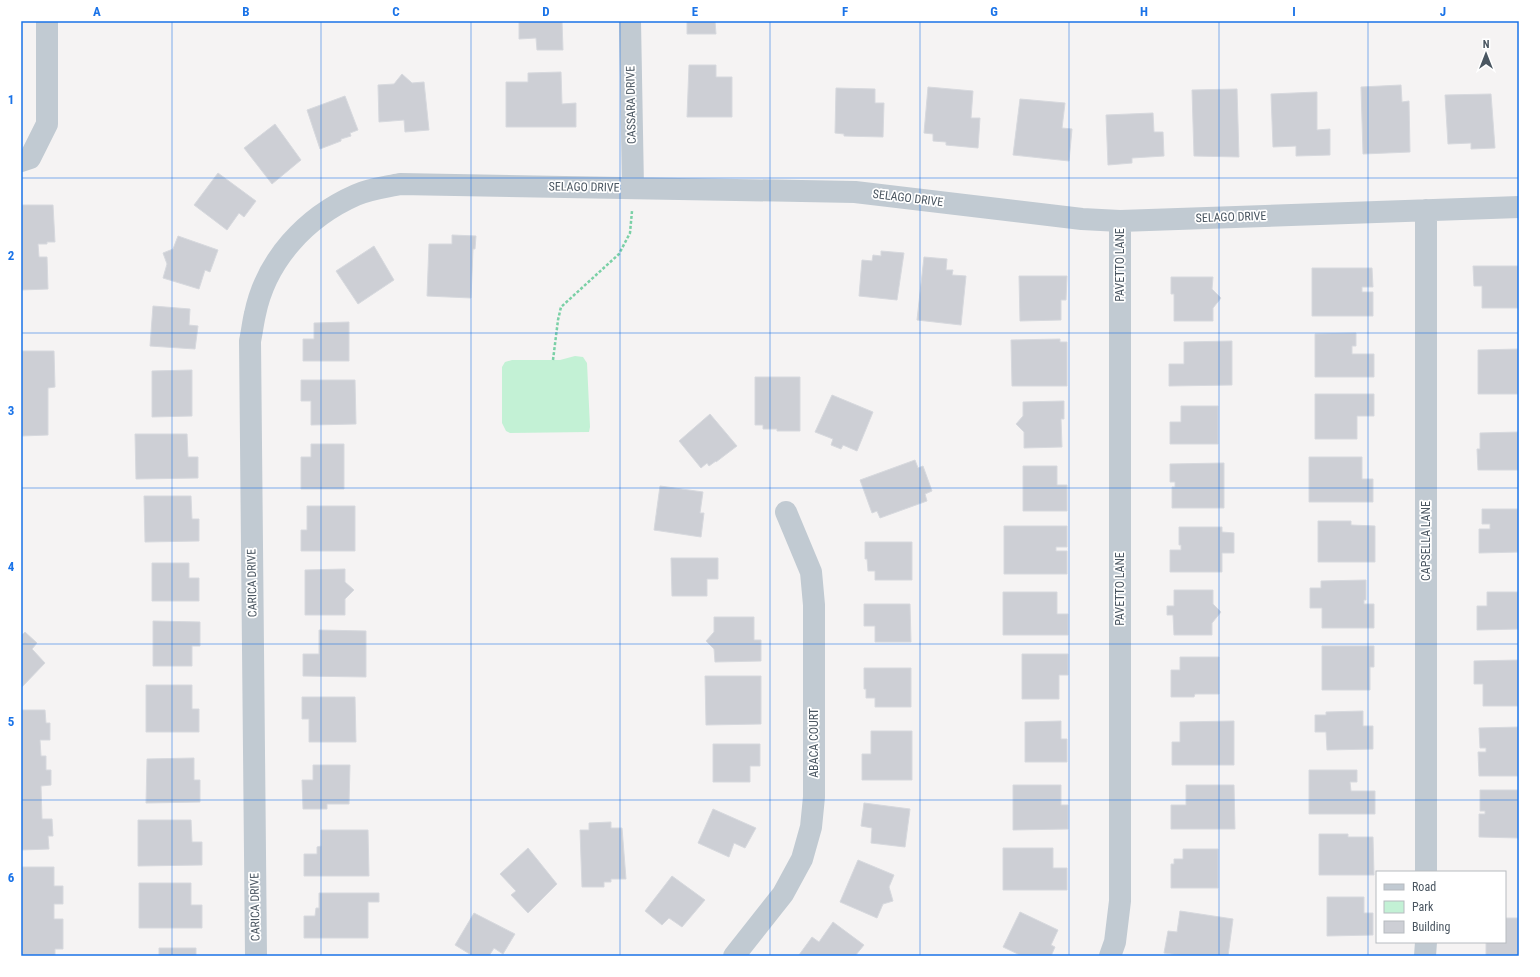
<svg xmlns="http://www.w3.org/2000/svg" width="1540" height="977" viewBox="0 0 1540 977" font-family="'Roboto Condensed',sans-serif">
<rect width="100%" height="100%" fill="#f5f3f3"/>
<path fill="#c3f1d5" d="M575 356 583 357 587 363 590 427 589 432 510 433 506 431 502 423V367L505 362 512 360H560Z"/>
<path fill="#cdcfd5" stroke="#d7d9de" d="M519 21H562L563 50H537L536 38 519 39Z
M687 21H715L716 34H687Z
M689 65H716V77H732V117H687Z
M561 72 562 104 576 103V127H506V82H528V73Z
M402 74 412 83 424 82 429 130 405 132 404 120 379 122 378 85 394 84Z
M1401 85 1402 102 1409 101 1410 152 1363 154 1361 87Z
M928 87 973 91 971 118H980L978 148 946 145V142L933 141V134L924 133Z
M836 88 875 89V103H884L883 137 844 136V134L835 133Z
M1237 89 1239 157 1194 156 1192 90Z
M1317 92V130L1330 129V155L1296 156V146L1273 147 1271 94Z
M1491 94 1495 148 1471 149V143L1448 144 1445 95Z
M345 96 358 130 350 133 351 136 341 139V141L320 149 307 110Z
M1020 99 1065 103 1062 128 1072 129 1069 161 1013 155Z
M1153 113 1154 132H1163L1164 156 1132 158V163L1108 165 1106 115Z
M275 124 301 160 272 184 244 148Z
M218 173 256 201 244 217 239 213 227 230 194 205Z
M21 205H53L55 242H47V244H38L39 257H47L48 289 21 290Z
M452 235 476 236 475 249H473L471 298 427 296 429 244H452Z
M178 236 218 250 210 272 205 270 199 289 163 278 167 264 163 253 173 249Z
M374 246 394 280 358 304 336 271Z
M881 251 904 253 897 300 859 296 862 260 872 261 873 255 881 256Z
M924 257 947 259 946 270H953L952 275 966 276 961 325 917 320Z
M1473 266H1519V308H1482V286H1474Z
M1312 268H1372L1373 287H1362V292H1373V316H1312Z
M1019 276H1067L1066 300H1061V320L1020 321Z
M1171 277H1213L1212 289 1221 298 1213 308V321H1174V294H1171Z
M153 306 190 309 189 325 198 326 195 349 150 346Z
M349 322V361H303V339H314V323Z
M1356 333V346H1352V354H1374V377H1315V334Z
M1060 339V342H1067V386H1012L1011 340Z
M1232 341V385L1169 386V364H1184V342Z
M1519 349V394H1478V350Z
M21 351H54L55 387 48 388V435L21 436Z
M192 370V416L152 417V371Z
M755 377H800V431H777V429H763V425H755Z
M301 380H355L356 424 311 425V401H301Z
M1315 394H1374V416H1357V439H1315Z
M832 395 873 412 857 451 843 445 841 449 831 445 833 439 815 432Z
M1064 401V419H1061L1062 447 1024 448V432L1016 424 1023 416V402Z
M1181 406H1218V444H1170V422H1181Z
M710 414 737 446 716 462V461L709 466 707 463 701 468 679 441Z
M1519 432V470H1478L1477 449H1480V433Z
M135 434H187L188 457H198V478L136 479Z
M311 444H344V489H301V457H311Z
M1309 457H1362V479H1373V502H1309Z
M915 460 918 468 923 466 932 491 925 494 927 501 880 518 877 511 872 513 860 480Z
M1224 463V508H1172V487H1175V482H1170V464Z
M1023 466H1057V485H1067V511H1023Z
M660 486 703 492 700 513H704L701 537 654 530Z
M144 496H191L192 519H199V541L145 542Z
M307 506H355V551H301V530H307Z
M1482 509H1519V552L1479 553V529H1490V524H1482Z
M1318 521H1351V525L1375 526V562H1318Z
M1004 526H1067V547H1056V551H1067V574H1004Z
M1179 527H1222V532L1234 533V553H1222V572H1170V550H1181V545H1179Z
M865 542H912V580H875V571H868L867 559H865Z
M671 558H718V579H707V596H672Z
M152 563H189V578H199V601H152Z
M345 569V582L354 590 345 599V615H305V570Z
M1366 580V600H1364V604H1374V628H1322V608H1310V588H1321V581Z
M1174 590H1213V604L1221 612 1212 623V635H1174L1173 615H1167V606H1174Z
M1003 592H1057V614H1068V635H1003Z
M1487 592H1519V629L1477 630V606H1487Z
M864 604H910L911 642H875V626H864Z
M714 617H754V640H761V661L715 662 714 649 706 641 714 632Z
M153 621 200 622V646H192V666H153Z
M319 630 366 631V677L303 676V654H319Z
M25 632 37 643 32 649 45 663 21 688V636Z
M1322 646H1374V667H1370V690H1322Z
M1022 654H1068V675H1059V699H1022Z
M1180 657H1219V694H1195L1194 697H1171V670H1180Z
M1519 660V706H1483V684H1474V661Z
M864 668H911V707H875V698H866V689H864Z
M705 676H761V724L706 725Z
M146 685H192V709H199V732H146Z
M302 697H355L356 742H309V719H302Z
M21 710H45L46 723H50V740H40L41 756H46V770H51V785L41 786 42 819H52L53 836H48L49 849 21 850Z
M1363 711V726H1373V749L1327 750 1326 732H1315V715H1326V712Z
M1061 721V739H1067V762H1025V722Z
M1234 721V765H1172V742H1180V722Z
M1519 727V776H1479L1478 752H1486V748H1480L1479 728Z
M871 731H912V780H862V754H871Z
M713 744H760V766H750V782H713Z
M194 758V780H200V802L146 803 147 759Z
M313 765H350L349 804H327V809H303L302 780H313Z
M1309 770H1357V782H1350L1351 791H1375V814H1309Z
M1013 785H1061V805H1068V829L1013 830Z
M1186 785H1234L1235 829H1171V805H1186Z
M1480 790H1519V838L1479 837V814H1485V811H1480Z
M864 803 910 809 905 847 871 843 872 828 861 826Z
M713 809 756 828 745 848 734 843 729 857 698 843Z
M138 820H191L192 842H202V865L138 866Z
M611 822V828H622L626 879H611V882H604V887H582L580 830H589V823Z
M321 830H368L369 876H304V854H317V847L321 846Z
M1319 834H1348V837H1373L1374 875H1319Z
M528 848 557 884 528 913 511 895 516 891 500 874Z
M1003 848H1053V868H1067V890H1003Z
M1183 849H1218V888H1171V864H1174V859H1183Z
M858 860 894 875 889 887 893 901 883 904 877 918 840 902Z
M21 867H54V886H63V904H54V919H63V949H55V956H21Z
M672 876 705 900 682 927 669 918 662 925 645 911Z
M139 883H191V905H202V928H139Z
M319 893H379V902H368V938H304V916H315L316 908H319Z
M1327 897H1364V913H1373V935L1327 936Z
M1180 911 1233 919 1228 956H1186L1164 953 1168 931 1177 932Z
M1020 912 1058 930 1051 945 1055 947 1051 956H1022L1003 947Z
M474 913 515 934 503 954 494 948 489 956H473L455 945Z
M1505 918H1519V956H1486V942H1505Z
M833 922 864 945 855 956 799 955 812 937 819 942Z
M159 948H196V956H159Z"/>
<g fill="none" stroke-linecap="round" stroke-linejoin="round">
<path stroke="#7ad0a6" stroke-width="2.5" stroke-dasharray="3 2" stroke-linecap="butt" d="M553 360 558 320 561 307 619 254 630 233 632 211"/>
<path stroke="#c1cad2" stroke-width="22" d="M630 21 633 188
M21 161 30 158 47 124V21
M1426 210V872
M256 956 250 341C252 332 253 322 255 314 266 260 306 217 356 195 369 189 386 187 400 184L855 192 1082 219 1120 221 1519 207
M734 956 783 894 802 859 811 827 814 797V605L811 572 786 512
M1110 956 1115 942 1120 901V221
M1425 956 1426 942"/>
</g>
<path fill="none" stroke="#1a73e8" stroke-width="1" stroke-opacity="0.55" d="M172 21V956M321 21V956M471 21V956M620 21V956M770 21V956M920 21V956M1069 21V956M1219 21V956M1368 21V956M21 178H1519M21 333H1519M21 488H1519M21 644H1519M21 800H1519"/>
<g text-anchor="middle" stroke-width="3.5" stroke-linejoin="round" paint-order="stroke">
<g font-size="12" fill="#4a5661" stroke="#fff">
<text transform="translate(631 105) rotate(-91)" y="4">CASSARA DRIVE</text>
<text transform="translate(584 187) rotate(1)" y="4">SELAGO DRIVE</text>
<text transform="translate(908 198) rotate(7)" y="4">SELAGO DRIVE</text>
<text transform="translate(1231 217) rotate(-2)" y="4">SELAGO DRIVE</text>
<text transform="translate(1120 265) rotate(-90)" y="4">PAVETTO LANE</text>
<text transform="translate(1426 541) rotate(-90)" y="4">CAPSELLA LANE</text>
<text transform="translate(252 583) rotate(-91)" y="4">CARICA DRIVE</text>
<text transform="translate(1120 589) rotate(-90)" y="4">PAVETTO LANE</text>
<text transform="translate(814 743) rotate(-90)" y="4">ABACA COURT</text>
<text transform="translate(255 907) rotate(-91)" y="4">CARICA DRIVE</text>
</g>
</g>
<rect width="1540" height="977" fill="none" stroke="#ffffff" stroke-width="44"/>
<rect x="1376" y="871" width="130" height="72" fill="#ffffff" stroke="#b7bbc0"/>
<rect x="1384" y="884" width="20" height="6" fill="#c1cad2" stroke="#b7bbc0"/>
<text x="1412" y="891" font-size="12" fill="#4a5661">Road</text>
<rect x="1384" y="901" width="20" height="12" fill="#c3f1d5" stroke="#b7bbc0"/>
<text x="1412" y="911" font-size="12" fill="#4a5661">Park</text>
<rect x="1384" y="921" width="20" height="12" fill="#cdcfd5" stroke="#b7bbc0"/>
<text x="1412" y="931" font-size="12" fill="#4a5661">Building</text>
<g transform="translate(1486 54)" stroke="#ffffff" stroke-width="3" paint-order="stroke">
<path d="M0-3L7 15L0 10L-7 15Z" fill="#4a5661"/>
<text y="-6" font-size="11" font-weight="bold" text-anchor="middle" fill="#4a5661">N</text>
</g>
<rect x="22" y="22" width="1496" height="933" fill="none" stroke="#1a73e8" stroke-width="1.5"/>
<g font-size="13" text-anchor="middle" font-weight="bold" fill="#1a73e8">
<text x="97" y="16">A</text>
<text x="246" y="16">B</text>
<text x="396" y="16">C</text>
<text x="546" y="16">D</text>
<text x="695" y="16">E</text>
<text x="845" y="16">F</text>
<text x="994" y="16">G</text>
<text x="1144" y="16">H</text>
<text x="1294" y="16">I</text>
<text x="1443" y="16">J</text>
<text x="11" y="104">1</text>
<text x="11" y="260">2</text>
<text x="11" y="415">3</text>
<text x="11" y="571">4</text>
<text x="11" y="726">5</text>
<text x="11" y="882">6</text>
</g>
</svg>
